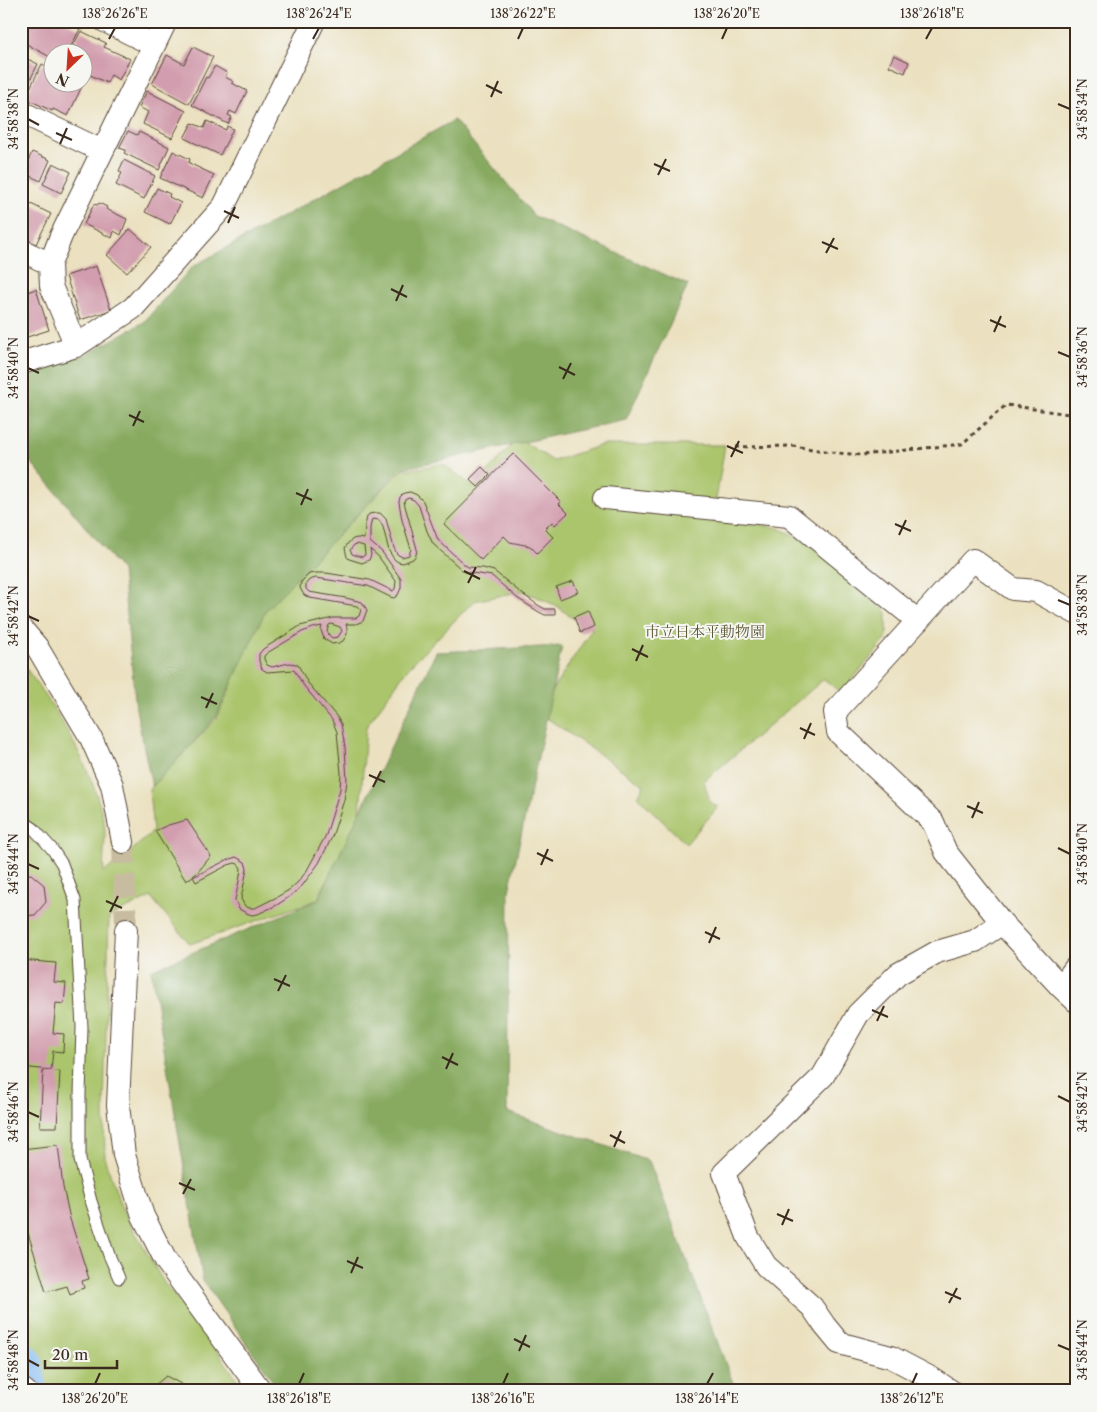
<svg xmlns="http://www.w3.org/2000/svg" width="1097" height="1412" viewBox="0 0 1097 1412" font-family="'Libre Caslon Text','Noto Serif JP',serif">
<rect width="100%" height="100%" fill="#f6f6f2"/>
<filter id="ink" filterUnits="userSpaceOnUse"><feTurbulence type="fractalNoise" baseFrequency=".02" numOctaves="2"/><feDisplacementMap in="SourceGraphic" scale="10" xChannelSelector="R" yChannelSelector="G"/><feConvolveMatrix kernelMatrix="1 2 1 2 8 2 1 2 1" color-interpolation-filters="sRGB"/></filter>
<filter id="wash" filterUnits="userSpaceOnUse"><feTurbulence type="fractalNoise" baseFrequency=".0096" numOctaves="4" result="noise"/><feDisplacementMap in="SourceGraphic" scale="20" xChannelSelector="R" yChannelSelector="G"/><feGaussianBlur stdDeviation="1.12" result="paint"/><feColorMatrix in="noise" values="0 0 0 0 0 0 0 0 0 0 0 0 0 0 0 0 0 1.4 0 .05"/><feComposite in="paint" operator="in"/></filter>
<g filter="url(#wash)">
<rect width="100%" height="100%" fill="#ebe1c0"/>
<path fill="#aac56c" stroke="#727845" d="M518 438 553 461 602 445H725L713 518 775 527 803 539 887 612V638L841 693 824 679 704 781 710 802 718 807 686 844 638 797 644 785 538 712 592 629 570 616 557 606 523 591 474 601 408 668 366 727 360 813 317 900 190 944 151 897 109 917 104 1108 105 1160 123 1211 164 1283 210 1340 245 1391H21V662C55 705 93 768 104 822 107 838 102 856 104 872L127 855 153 831 149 790 217 718 264 610 401 471 443 464 474 487Z"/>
<path fill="#87aa60" stroke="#616a3f" d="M454 120 534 216 688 285 626 420 401 469 266 610 216 717 152 787 136 709 122 571 21 450V373L85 355 144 322 192 267 316 198Z
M562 646 509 891 507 1112 649 1161 736 1391H280L203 1281 151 970 318 900 436 652Z"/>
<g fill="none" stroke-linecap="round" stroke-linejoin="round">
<path stroke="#84bbf4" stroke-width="44" d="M21 1364 26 1391"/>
</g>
<g id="blocks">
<path fill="#d29dae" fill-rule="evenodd" d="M21 21H44L47 23V21H63L80 29 68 52H52V58L21 41Z
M81 31 106 43 104 47 130 59 119 80 111 75 107 83 82 71V52H70Z
M193 47 213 57 189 104 152 84 167 55 184 64Z
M894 55 909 62 905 73 889 66Z
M21 56 38 64 23 94 21 93Z
M42 64 52 69V82H81L83 84 68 116 53 109 52 111 25 98Z
M215 66 227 73 225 77 233 81 232 83 247 91 236 114 230 111 228 115 232 117 228 124 192 105 206 77 208 78Z
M147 91 186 111 172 138 143 124 148 112 139 107Z
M207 121 226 130 227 126 233 129 220 155 184 138 192 123 204 128Z
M128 131 137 135 139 132 169 147 159 170 124 153 126 150 119 148Z
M173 151 190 159 189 163 214 175 203 198 160 178Z
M32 152 50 160 41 181 23 173Z
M124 160 155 176 144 199 116 185 122 173 119 171Z
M53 163 71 172 61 193 43 184Z
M157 188 170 194 169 197 181 203 170 224 145 212Z
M21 202 29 206 31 204 51 214 36 244 21 237Z
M99 203 107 207 106 209 127 219 121 235 114 231 112 238 84 224 94 204 97 205Z
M130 229 151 247 127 273 107 255Z
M96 266 111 310 80 320 66 276Z
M36 289 49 330 21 339V294Z
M513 454 561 502 559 504 568 513 555 525 552 522 545 529 553 537 537 553 530 546 510 542 504 536 481 560 444 524Z
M482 467 490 475 478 487 470 479Z
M410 492 417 495 423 501 438 540 464 564 468 567 483 568 494 571 521 593 538 605 545 609H555V615H545L539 612 517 598 492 576 465 572 461 569 433 544 427 531 419 506 414 500 409 498 406 499 404 501 405 506 417 549 416 555 413 559 403 563 398 562 394 559 389 551 383 527 379 520 372 519 370 528V542L382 552 401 579V588L398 595 394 598 390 597 368 586 316 578 309 580 306 584V589L309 592 346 598 362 602 367 610 363 621 356 624H346L347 628V634L343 641 339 643 332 644 324 639 321 630 322 626 313 628 302 632 267 653 264 656V659L267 665 272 667 289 663 296 664 298 665 308 683 337 717 341 724 345 747 347 782 344 800 332 837 319 863 302 886 289 897 277 905 258 914 252 915 246 913 239 909 235 900 240 876 241 868 238 864 235 863 228 865 196 882 193 877 227 860 236 857 245 862 247 869 241 899 245 906 249 908H255L277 897 289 890 298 882 306 872 326 835 340 789 341 773 337 732 332 720 304 686 294 670 267 672 262 669 259 661V654L263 649 300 626 333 618H356L359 616 361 610 357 606 310 598 304 595 300 588 301 582 309 574 315 573H326L370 580 393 591 395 589 396 581 378 556 372 551 370 549 371 555 369 560 362 563 349 559 347 557 345 548 348 543 353 539 357 538 364 539 365 526 367 517 369 514 375 513H380L386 519 394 548 397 554 402 557 409 555 411 549 402 520 399 502 400 497 404 493ZM357 544 364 546 365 555 362 557 352 554 350 550 354 545ZM331 624 340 627 342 631 338 637 332 638 329 635 327 631 329 625Z
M573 581 578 592 560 599 556 587Z
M588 611 594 627 580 633 574 617Z
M187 820 211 856 197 873 186 881 155 831 168 825Z
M31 874 44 885 46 902 35 915 21 916V875Z
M21 960 56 963 54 982 66 983 64 1004 56 1003 53 1033 64 1034 63 1052 53 1051 51 1070 21 1067Z
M43 1070 60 1071 57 1127H40Z
M58 1145 63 1187 70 1219 89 1279 82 1281 84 1288 75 1291V1293L70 1295 67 1286 46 1292 28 1233 21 1202V1149Z
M166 1376 194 1391H148Z"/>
</g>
</g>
<g filter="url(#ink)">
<use href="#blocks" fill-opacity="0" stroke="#554536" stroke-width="1"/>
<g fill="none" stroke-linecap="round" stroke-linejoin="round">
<path stroke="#c8bca0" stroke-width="22" stroke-dasharray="22 11" stroke-linecap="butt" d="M123 842 126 930"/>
<g stroke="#554536" stroke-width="13">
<path id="lane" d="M21 820 33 828 52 849 62 864 75 900 82 1027 80 1095V1160L91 1201 109 1255 119 1278
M21 1381 33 1391"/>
</g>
<g stroke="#554536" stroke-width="24">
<path id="street" d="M105 21 154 45
M21 112 102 151
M21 250 50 264
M76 346 51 286 50 264 61 236 166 21
M21 363 76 346 133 308 224 206 314 21
M605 498 789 516 918 621
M1076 613 1036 591 1013 589 973 560 835 712 838 732 933 822 946 852 1002 923 1061 987 1076 1001
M21 628 37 647 91 738 112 785 123 842
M126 930 118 1105 124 1155 143 1216 166 1261 261 1391
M1061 987 1076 967
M951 1391 931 1378 891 1357 839 1343 825 1326 812 1307 766 1266 748 1237 724 1173 823 1076 858 1014 898 974 937 952 975 941 1002 923"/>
</g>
<path stroke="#554536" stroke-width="3" stroke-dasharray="4 4" stroke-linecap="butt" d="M736 447 793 446 838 453 862 455 962 444 1006 405 1076 415"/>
<use href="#lane" stroke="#fff" stroke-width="11"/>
<use href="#street" stroke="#fff" stroke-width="22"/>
</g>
</g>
<path fill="none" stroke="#3b2a1e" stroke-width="2" d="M109 39 115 28M313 39 319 28M518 39 523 28M722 39 727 28M926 39 932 28M486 85 502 93M491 97 498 81M1058 104 1070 109M28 119 39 125M56 133 72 140M60 144 67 128M654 164 670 171M658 175 666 159M224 211 239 218M228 223 235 207M822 242 838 249M826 253 834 238M391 289 407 297M396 301 403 285M990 320 1006 327M994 332 1001 316M1058 352 1070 357M559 367 575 375M28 368 39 373M563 379 571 363M129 415 144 422M133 426 140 411M727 446 743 453M731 457 739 441M296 493 312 500M301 505 308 489M895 524 911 531M899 535 906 520M464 571 480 579M468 583 476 567M1058 600 1070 605M28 616 39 621M632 649 648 657M636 661 643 645M201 697 217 704M206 708 213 693M800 728 815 735M804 739 811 723M369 775 385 782M373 787 381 771M967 806 983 813M972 818 979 802M1058 848 1070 854M537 853 553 861M28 864 39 869M541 865 548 849M106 901 122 908M110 912 118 896M705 932 720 939M709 943 716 927M274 979 290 986M278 991 286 975M872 1010 888 1017M877 1021 884 1006M442 1057 458 1065M446 1069 453 1053M1058 1096 1070 1102M28 1112 39 1117M610 1135 625 1143M614 1147 621 1131M179 1183 195 1190M183 1194 191 1179M777 1214 793 1221M782 1225 789 1209M347 1261 363 1268M351 1273 358 1257M945 1292 961 1299M949 1303 957 1288M514 1339 530 1347M1058 1345 1070 1350M519 1351 526 1335M28 1360 39 1366M95 1384 100 1373M299 1384 304 1373M503 1384 508 1373M707 1384 713 1373M912 1384 917 1373"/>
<g text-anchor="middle" stroke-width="4" stroke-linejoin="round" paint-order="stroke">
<g font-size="15" fill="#5c5835" stroke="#f6f6f2">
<text x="705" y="637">市立日本平動物園</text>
</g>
</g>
<rect width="1097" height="1412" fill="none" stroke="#f6f6f2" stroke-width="55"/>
<g transform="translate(68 68) rotate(205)"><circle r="24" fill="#f6f6f2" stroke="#aba49d"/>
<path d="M0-4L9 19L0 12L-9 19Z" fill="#c8321e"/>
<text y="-8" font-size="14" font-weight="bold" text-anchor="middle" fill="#3b2a1e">N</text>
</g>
<path d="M45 1360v8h72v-8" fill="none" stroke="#3b2a1e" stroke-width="2.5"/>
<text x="52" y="1360" font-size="15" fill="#3b2a1e" stroke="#f6f6f2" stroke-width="4" paint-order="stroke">20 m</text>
<rect x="28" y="28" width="1042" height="1356" fill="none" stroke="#3b2a1e" stroke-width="2"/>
<g font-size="12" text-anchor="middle" fill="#3b2a1e">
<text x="115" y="18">138°26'26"E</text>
<text x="319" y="18">138°26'24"E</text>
<text x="523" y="18">138°26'22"E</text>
<text x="727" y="18">138°26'20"E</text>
<text x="932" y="18">138°26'18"E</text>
<text transform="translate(1083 109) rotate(-90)" y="4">34°58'34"N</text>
<text transform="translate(14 119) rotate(-90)" y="4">34°58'38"N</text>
<text transform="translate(1083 357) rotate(-90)" y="4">34°58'36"N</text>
<text transform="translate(14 368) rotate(-90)" y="4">34°58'40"N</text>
<text transform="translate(1083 605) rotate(-90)" y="4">34°58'38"N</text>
<text transform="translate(14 616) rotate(-90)" y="4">34°58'42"N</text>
<text transform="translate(1083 854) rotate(-90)" y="4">34°58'40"N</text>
<text transform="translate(14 864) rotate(-90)" y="4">34°58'44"N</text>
<text transform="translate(1083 1102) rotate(-90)" y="4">34°58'42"N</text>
<text transform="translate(14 1112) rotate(-90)" y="4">34°58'46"N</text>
<text transform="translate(1083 1350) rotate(-90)" y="4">34°58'44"N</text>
<text transform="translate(14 1360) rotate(-90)" y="4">34°58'48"N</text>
<text x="95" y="1403">138°26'20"E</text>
<text x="299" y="1403">138°26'18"E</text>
<text x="503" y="1403">138°26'16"E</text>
<text x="707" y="1403">138°26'14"E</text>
<text x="912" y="1403">138°26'12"E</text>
</g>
</svg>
